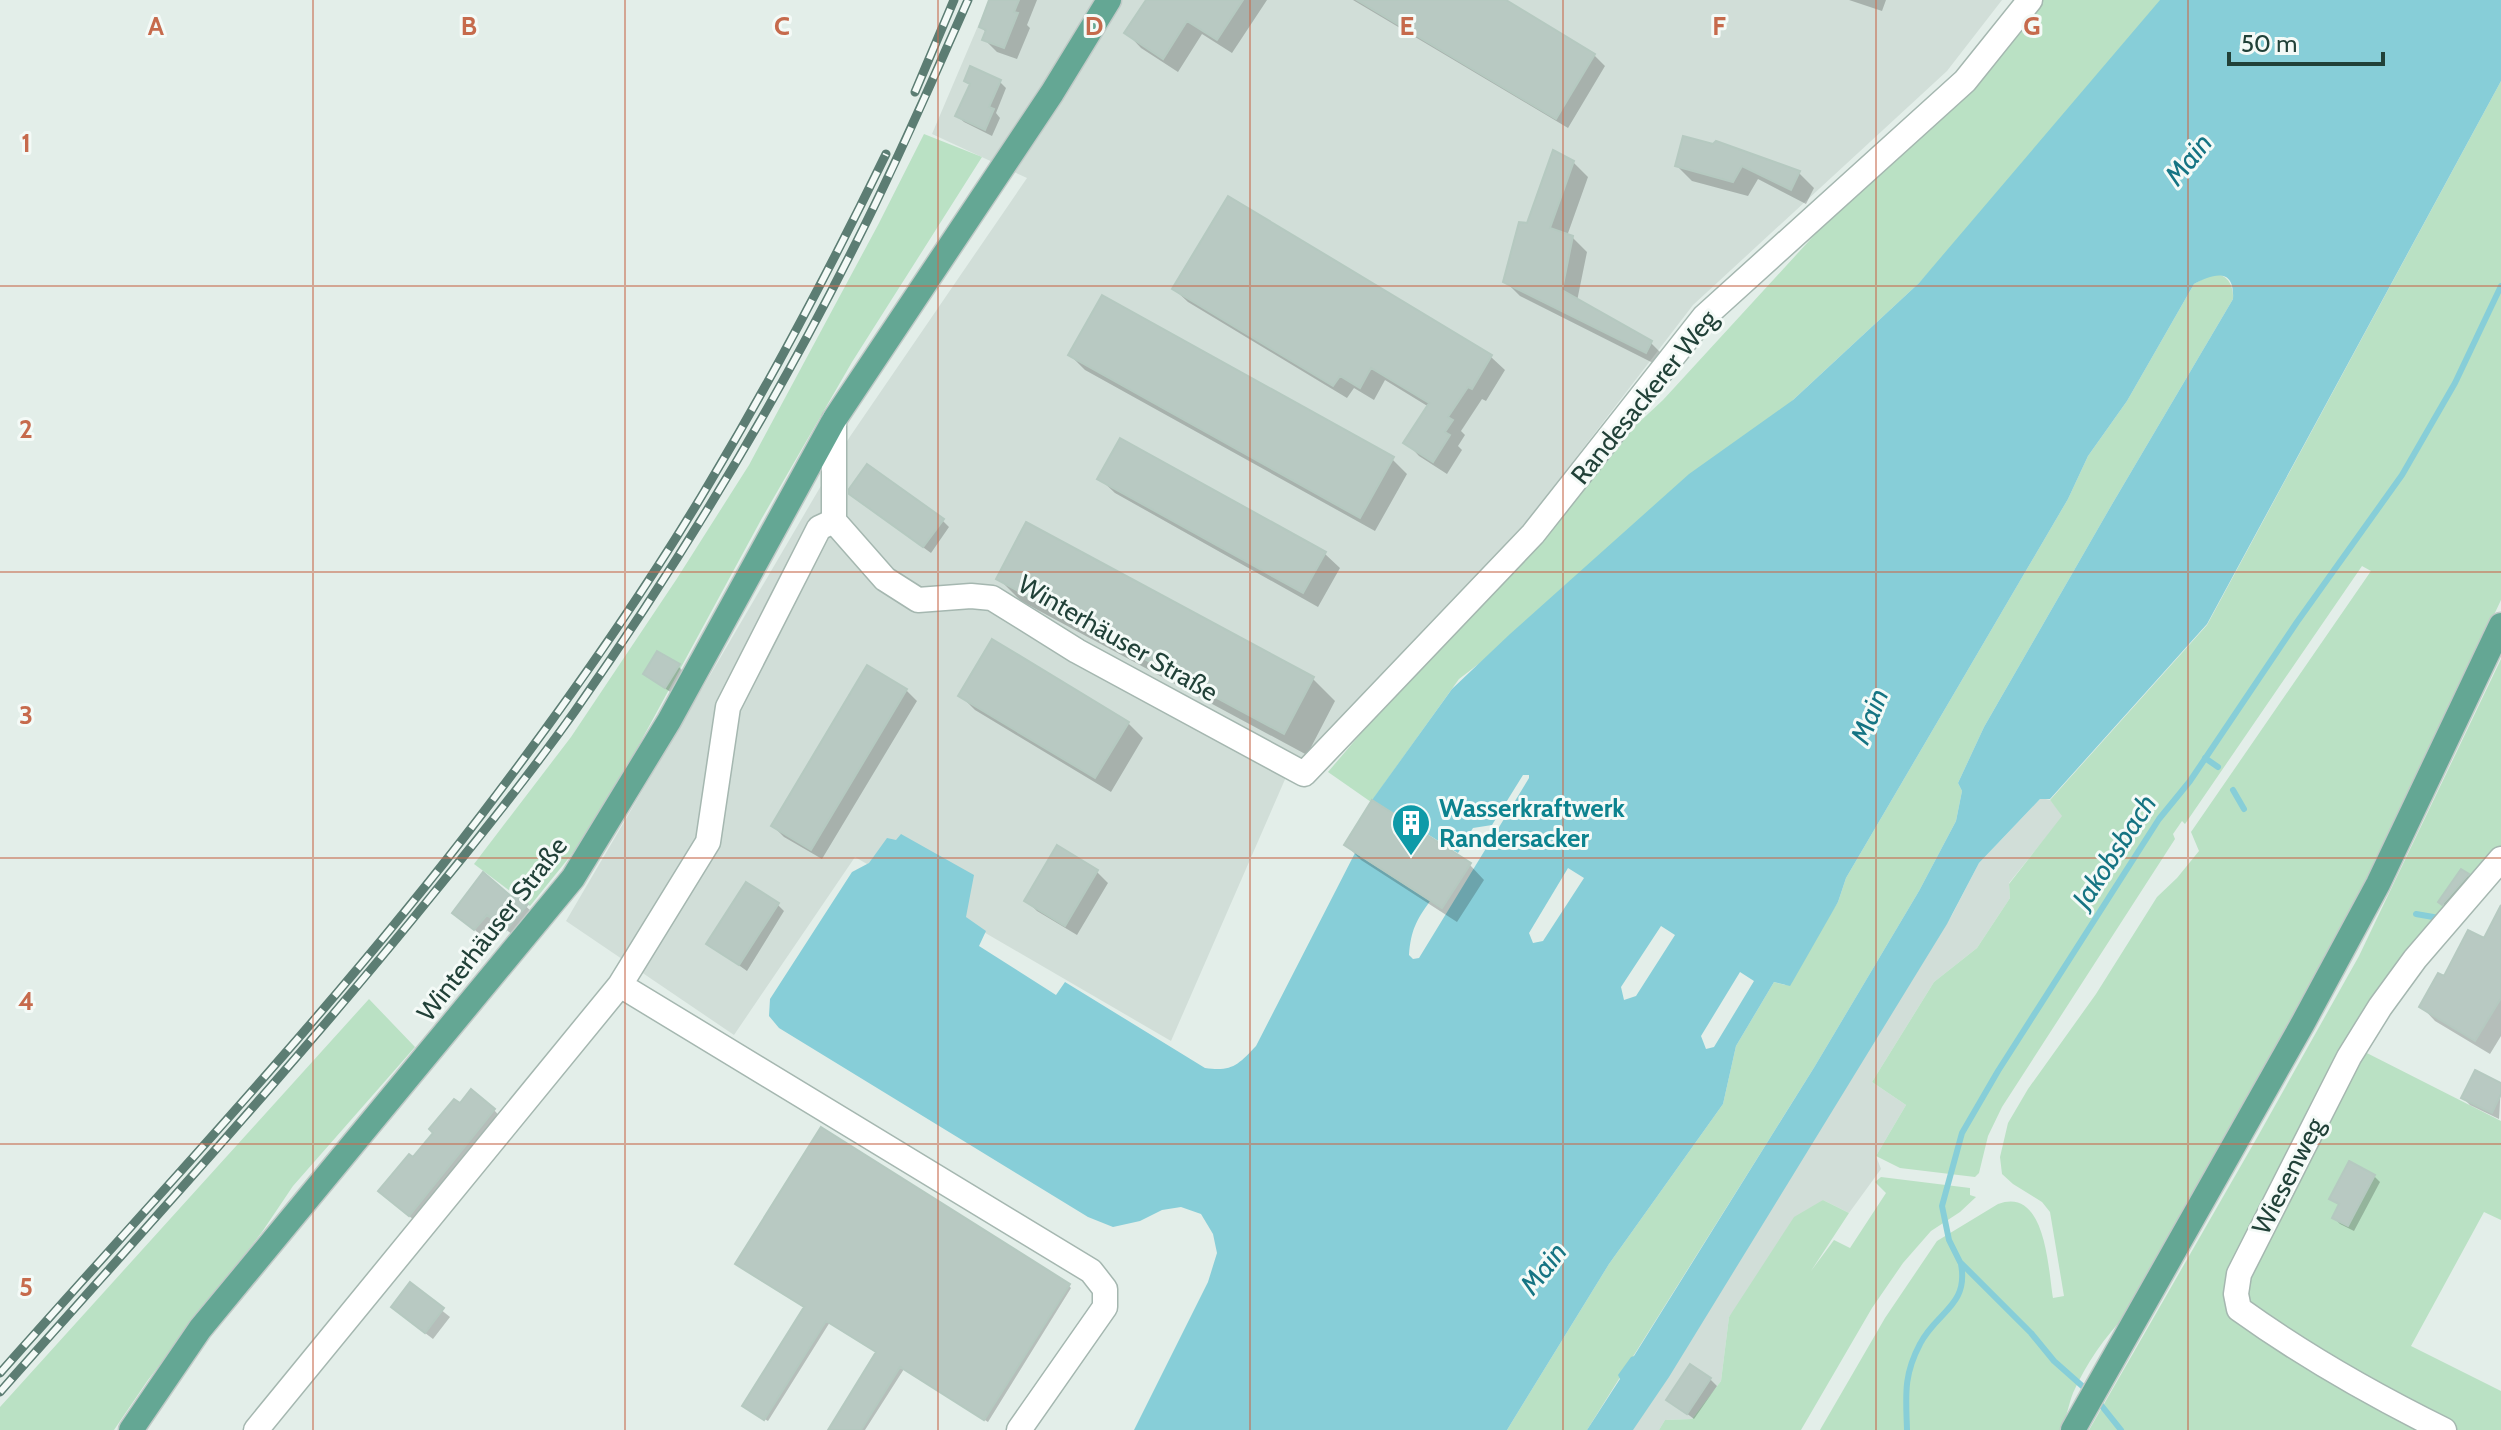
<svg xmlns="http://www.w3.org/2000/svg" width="2501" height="1430" viewBox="0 0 2501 1430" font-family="Cabin,sans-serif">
<rect width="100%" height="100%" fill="#e3eee9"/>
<path fill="#d1ded8" d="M989 0H2002L1947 71 1693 305 1525 524 1286 777 1171 1041 855 857 734 1035 566 921 849 438 1027 178 932 134Z
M2041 798 2050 800 2063 816 2009 883 2010 898 1977 948 1934 982 1872 1082 1906 1105 1876 1156 1881 1169 1849 1213 1823 1200 1729 1317 1721 1381 1692 1419 1665 1420 1659 1430H1626L1952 915 1979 863Z"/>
<path fill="#bae1c4" d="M2039 0H2177L1919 283 1794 399 1690 515 1580 586 1459 679 1371 802 1328 772 1574 483 1663 400 1819 230 1900 155Z
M2501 81V600L2387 841 2326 963 2128 1313C2105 1336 2086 1364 2073 1393 2068 1406 2067 1418 2060 1430H1820L1885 1318 1937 1241 1998 1204C2046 1186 2048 1269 2053 1298L2064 1296 2050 1212 2042 1202 2013 1184 2002 1174 2000 1157 2008 1123 2028 1089 2096 994 2157 897 2177 878 2199 851 2191 832 2371 571 2362 566 2185 824 2182 821 2173 834 2175 839 2002 1107 1988 1136 1979 1173 1975 1177 1900 1168 1876 1156 1906 1105 1872 1082 1934 982 1977 948 2010 898 2009 884 2062 816 2050 800 2207 625Z
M924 134 982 157 852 362 762 518 634 754 576 849 530 906 474 864 571 737 676 580 749 465 878 225Z
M2212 274C2227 273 2234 285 2233 299L2111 506 1984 727 1958 783 1962 791 1956 821 1919 891 1815 1066 1587 1430H1507L1609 1264 1723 1104 1736 1046 1774 982 1785 985 1838 902 1846 878 2068 499 2088 456 2127 401 2194 284Z
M2501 659V859L2355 1047 2501 1121V1220L2484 1212 2411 1346 2501 1391V1430H2089L2258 1136 2359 956Z
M369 999 415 1047 293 1186 262 1232 148 1380 114 1430H0V1407Z
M1881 1177 1970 1188V1195L1976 1197 1960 1212 1931 1231 1903 1263 1872 1308 1801 1430H1659L1665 1420 1692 1419 1721 1381 1729 1317 1794 1217 1823 1200 1849 1213 1811 1271 1834 1240 1850 1248 1886 1193 1875 1182Z"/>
<path fill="#87ced8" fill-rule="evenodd" d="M2160 0H2501V81L2207 624 2050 799H2040L1979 863 1947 924 1669 1377 1633 1430H1587L1620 1379 1618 1375 1631 1357 1634 1356 1815 1066 1919 891 1956 821 1962 791 1958 783 1984 727 2111 506 2233 299C2235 267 2213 274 2194 284L2127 401 2088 456 2068 499 1846 878 1838 902 1793 981 1790 986 1774 982 1736 1046 1723 1104 1609 1264 1507 1430H1134L1208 1282 1217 1253 1213 1234 1201 1214 1181 1207 1162 1210 1140 1221 1113 1227 1088 1217 779 1028 769 1016 770 999 852 872 869 863 887 838 896 840 901 834 974 875 966 917 986 931 979 946 1056 995 1065 982 1205 1068C1232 1072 1238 1065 1256 1046L1355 853 1430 901C1416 921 1411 930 1409 955L1413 959 1419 958 1529 778V775H1523L1492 825 1473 828 1458 853 1372 800 1452 689 1510 634 1689 474 1793 400 1919 283ZM1568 868 1584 878 1543 941 1533 943 1529 933ZM1661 926 1675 935 1636 996 1624 1000 1621 987ZM1740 972 1754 981 1714 1047 1706 1049 1701 1036Z"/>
<path fill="#0003" d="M1000 0H1037L1027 25 1030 28 1017 59 997 52 984 39 987 33 981 27Z
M1149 0H1267L1232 53 1202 34 1178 72 1141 48 1127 33Z
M1353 0H1502L1594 55 1605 66 1568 128Z
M1849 0H1886L1882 11Z
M966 80 999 81 1006 88 996 113 1000 118 992 136 964 122 957 116 971 86Z
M1685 139 1799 173 1814 188 1806 204 1758 179 1748 196 1692 181 1677 166Z
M1573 162 1588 177 1567 236 1572 237 1587 252 1577 301 1651 343 1666 358 1661 367 1520 296 1505 281 1528 226Z
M1228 199 1491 357 1505 370 1486 401 1482 399 1461 431 1465 435 1458 446 1462 450 1447 474 1419 456 1406 442 1429 407 1385 380 1374 400 1354 388 1347 398 1188 302 1174 289Z
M1070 355 1392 459 1407 474 1375 531 1085 370Z
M1100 479 1325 554 1340 568 1318 607 1115 493Z
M858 500 942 520 949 527 931 553Z
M998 578 1313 679 1335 701 1307 755 1021 601Z
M678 666 685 673 673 694 645 674Z
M906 690 917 701 822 859 784 837 773 826Z
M960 695 1128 723 1143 738 1111 792 975 710Z
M1346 845 1470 865 1484 880 1457 922 1361 860Z
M1058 848 1097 872 1108 883 1077 935 1037 911 1026 900Z
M2462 871 2470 878 2446 906 2441 902Z
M515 896 533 913 514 936 495 920 482 936 462 919 512 899Z
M777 904 784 911 747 971 709 944Z
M2501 909V1036L2490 1054 2435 1021 2421 1006 2445 979 2485 941Z
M2501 1085 2499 1119 2470 1105 2463 1098Z
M460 1106 494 1110 504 1121 420 1225 391 1201Z
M2374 1176 2380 1182 2354 1231 2340 1224 2334 1218 2340 1206 2331 1199Z
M410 1285 450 1317 433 1339 400 1314Z
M1068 1285 1071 1288 988 1422 904 1369 865 1430H830L879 1353 830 1322 768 1421 748 1409 806 1307Z
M1710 1379 1717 1386 1694 1419 1669 1400Z"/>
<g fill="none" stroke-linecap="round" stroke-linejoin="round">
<path stroke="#87ced8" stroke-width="6" d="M2205 758 2218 767
M2233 790 2244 809
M2416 914 2439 918
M2089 1392 2054 1361 2031 1333 1960 1262 1949 1240 1942 1206 1962 1133 1998 1071 2159 819 2190 781 2297 622 2402 475 2455 383 2501 286
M2097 1400 2121 1430
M1907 1430C1906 1396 1903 1376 1920 1344 1936 1312 1969 1306 1961 1264"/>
</g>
<path fill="#b8c9c2" stroke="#b5c9c0" stroke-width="2" d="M989 0H1019L1014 12 1018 13 1004 48 982 40 986 30 979 27Z
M1146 0H1243L1217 40 1187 21 1163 59 1124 33Z
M1357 0H1506L1595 54 1556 119Z
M970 66 1001 80 989 107 994 109 985 130 955 116 970 84 964 81Z
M1683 136 1713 144 1716 141 1800 171 1791 190 1742 166 1733 182 1675 166Z
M1553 150 1574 161 1550 228 1573 236 1562 290 1652 341 1646 353 1503 282 1519 222 1527 223Z
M1228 196 1492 355 1472 389 1468 387 1448 417 1453 420 1445 432 1450 435 1433 462 1403 443 1429 403 1371 368 1360 388 1340 376 1333 386 1172 289Z
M1102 295 1394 457 1360 518 1068 355Z
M1120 438 1326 552 1303 593 1097 479Z
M867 464 944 519 923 547 849 494V489Z
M1026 522 1314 677 1284 734 996 579Z
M992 639 1129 722 1095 778 958 696Z
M657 651 680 664 665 688 643 674Z
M867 665 907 689 811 850 771 826Z
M1372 800 1471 863 1442 908 1344 845Z
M1057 845 1098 870 1065 926 1024 901Z
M2461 869 2469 874 2442 905 2438 902Z
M483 872 512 897 515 893 528 904 506 930 487 915 474 930 452 913Z
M746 882 779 903 739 965 706 944Z
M2501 905V998L2475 1041 2419 1007 2438 973 2444 976 2468 930 2484 938Z
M2475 1070 2501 1083V1094L2492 1113 2461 1098Z
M471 1089 495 1109 409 1216 378 1191 409 1154 413 1157 433 1133 429 1129 454 1099 460 1103Z
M821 1127 1070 1284 984 1420 900 1367 861 1430H828L876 1352 826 1321 764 1420 742 1406 804 1307 735 1264Z
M2349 1161 2375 1175 2348 1226 2332 1218 2339 1204 2329 1199Z
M410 1282 444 1308 425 1333 391 1307Z
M1690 1364 1711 1378 1687 1414 1666 1400Z"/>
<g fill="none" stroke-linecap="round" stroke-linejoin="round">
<g stroke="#a5b7b0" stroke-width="27">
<path id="minor" d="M834 420V521L885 579 918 600 971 596 992 598 1077 651 1304 774 1533 534 1704 317 1965 81 2030 0
M620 985 1091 1271 1105 1289V1307L1019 1430
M256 1430 620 985 708 842 728 707 819 528 834 521
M2444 1430C2373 1395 2303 1355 2239 1309L2236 1294 2239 1274 2349 1057 2380 1007 2415 959 2501 859"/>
</g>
<g stroke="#c1cac7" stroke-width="27">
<path id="major" d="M131 1430 200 1329 573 878 669 721 834 420 1052 93 1109 0
M2073 1430 2303 1023 2378 884 2501 625"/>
</g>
<use href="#minor" stroke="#fff" stroke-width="24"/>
<use href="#major" stroke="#64a794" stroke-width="24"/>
<g stroke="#5c7d73" stroke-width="9">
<path id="rail" d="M915 92 954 0
M0 1373C163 1189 333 1009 482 814 563 708 642 597 710 482 774 375 832 265 886 154
M0 1392C146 1227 295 1065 433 894 482 834 530 774 575 711 680 561 775 405 857 241 897 162 932 81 968 0"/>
</g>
<use href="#rail" stroke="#f4faf7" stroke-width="6" stroke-dasharray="18" stroke-linecap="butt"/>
</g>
<path fill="none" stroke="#c66a4c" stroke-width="2" stroke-opacity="0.55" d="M313 0V1430M625 0V1430M938 0V1430M1250 0V1430M1563 0V1430M1876 0V1430M2188 0V1430M0 286H2501M0 572H2501M0 858H2501M0 1144H2501"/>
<defs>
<g id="building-pin" transform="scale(2)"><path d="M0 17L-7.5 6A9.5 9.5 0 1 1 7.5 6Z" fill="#0f9aa8" stroke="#f4faf7"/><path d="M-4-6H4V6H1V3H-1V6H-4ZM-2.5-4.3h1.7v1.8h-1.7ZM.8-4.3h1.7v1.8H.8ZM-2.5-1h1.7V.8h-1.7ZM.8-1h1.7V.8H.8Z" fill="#fff"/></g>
</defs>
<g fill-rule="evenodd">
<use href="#building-pin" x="1411" y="823"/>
</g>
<g text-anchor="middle" stroke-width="6" stroke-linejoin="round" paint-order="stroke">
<g font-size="26" fill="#214138" stroke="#f4faf7">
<text transform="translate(1644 397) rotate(-51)" y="9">Randesackerer Weg</text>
<text transform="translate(1118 638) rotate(30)" y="9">Winterhäuser Straße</text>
<text transform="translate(492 929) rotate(-52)" y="9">Winterhäuser Straße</text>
<text transform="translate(2288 1176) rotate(-63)" y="9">Wiesenweg</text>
</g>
<g font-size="26" font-weight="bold" fill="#0d838f" stroke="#f4faf7" text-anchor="start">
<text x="1439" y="817">Wasserkraftwerk<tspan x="1439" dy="30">Randersacker</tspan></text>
</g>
<g font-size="28" font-style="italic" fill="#157483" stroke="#f4faf7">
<text transform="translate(2188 159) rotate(-51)" y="10">Main</text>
<text transform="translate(1869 716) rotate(-68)" y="10">Main</text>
<text transform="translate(2114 851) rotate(-57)" y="10">Jakobsbach</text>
<text transform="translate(1543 1268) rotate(-52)" y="10">Main</text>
</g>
</g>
<g font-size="26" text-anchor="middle" font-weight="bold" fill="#c66a4c" stroke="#f4faf7" stroke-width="6" stroke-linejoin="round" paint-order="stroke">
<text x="156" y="35">A</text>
<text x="469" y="35">B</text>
<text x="782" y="35">C</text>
<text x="1094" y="35">D</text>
<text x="1407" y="35">E</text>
<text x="1719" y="35">F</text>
<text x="2032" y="35">G</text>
<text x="26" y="152">1</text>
<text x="26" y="438">2</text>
<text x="26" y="724">3</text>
<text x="26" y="1010">4</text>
<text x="26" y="1296">5</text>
</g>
<path d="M2229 52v12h154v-12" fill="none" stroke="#214138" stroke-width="4"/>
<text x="2241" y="52" font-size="24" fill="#214138" stroke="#f4faf7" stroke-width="6" paint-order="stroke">50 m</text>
</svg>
